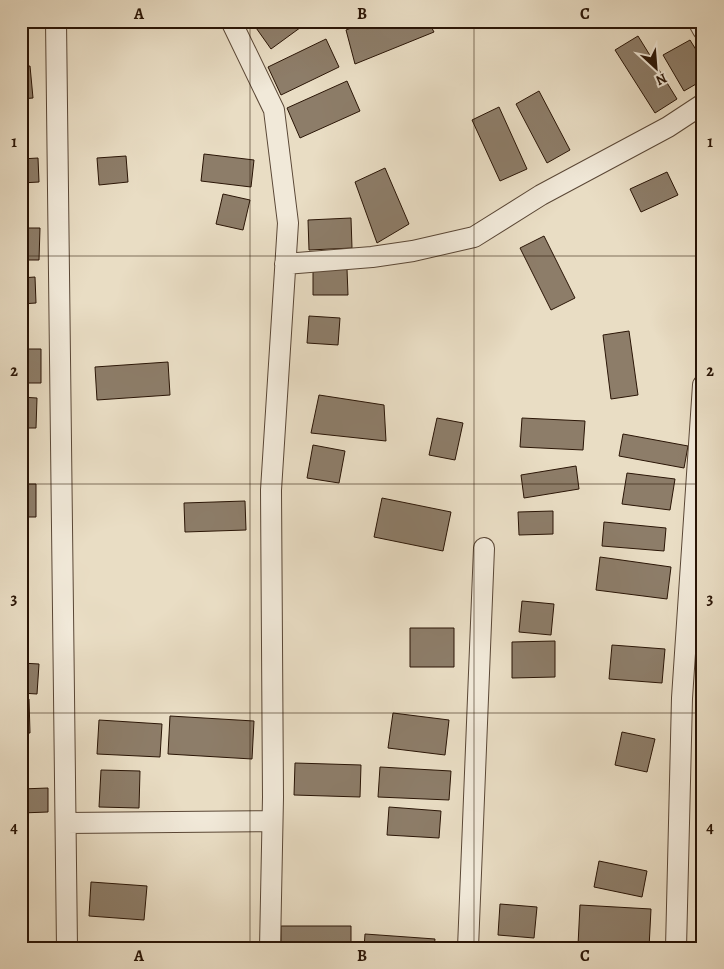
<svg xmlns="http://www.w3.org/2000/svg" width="724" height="969" viewBox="0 0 724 969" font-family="Alegreya,serif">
<rect width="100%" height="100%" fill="#e9ddc4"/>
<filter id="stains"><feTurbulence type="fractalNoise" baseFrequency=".004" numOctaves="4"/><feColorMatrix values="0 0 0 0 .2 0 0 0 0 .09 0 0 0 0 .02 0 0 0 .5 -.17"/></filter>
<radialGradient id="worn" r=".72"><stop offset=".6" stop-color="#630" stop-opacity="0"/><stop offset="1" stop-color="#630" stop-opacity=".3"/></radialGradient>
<path fill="#8d7d69" stroke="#2a1506" d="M258 21H307L308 22 271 49 254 25Z
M369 21H428L434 32 355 64 346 30Z
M638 36 677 99 655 113 615 50Z
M326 39 339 67 281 95 268 67Z
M690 40 703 61V80L684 91 663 55Z
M30 66 33 98 21 99V67Z
M347 81 360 111 300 138 287 108Z
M539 91 570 150 547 163 516 104Z
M499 107 527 169 500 181 472 120Z
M204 154 254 160 251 187 201 181Z
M126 156 128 182 99 185 97 158Z
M38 158 39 182 21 183V159Z
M385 168 409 224 377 243 355 182Z
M667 172 678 195 641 212 630 189Z
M223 194 250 200 243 230 216 224Z
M351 218 352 248 309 250 308 220Z
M21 228H40L39 260H21Z
M544 236 575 298 551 310 520 248Z
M347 269 348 295H313V270Z
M35 277 36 303 21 304V278Z
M309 316 340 318 338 345 307 343Z
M629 331 638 395 611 399 603 335Z
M21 349H41V383H21Z
M168 362 170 395 97 400 95 367Z
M319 395 384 405 386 441 311 433Z
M21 397 37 398 36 428H21Z
M437 418 463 423 455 460 429 455Z
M522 418 585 421 583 450 520 447Z
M623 434 688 446 684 468 619 456Z
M313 445 345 451 339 483 307 478Z
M576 466 579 489 524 498 521 475Z
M627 473 675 479 670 510 622 504Z
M21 484H36V517H21Z
M382 498 451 512 443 551 374 537Z
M245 501 246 530 185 532 184 503Z
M553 511V534L519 535 518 512Z
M604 522 666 528 664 551 602 546Z
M600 557 671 567 667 599 596 590Z
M522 601 554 604 551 635 519 632Z
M410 628H454V667H410Z
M555 641V677L512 678V642Z
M612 645 665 649 662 683 609 679Z
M21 663 39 664 37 694 21 693Z
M29 699 30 733H21V700Z
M393 713 449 720 445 755 388 748Z
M170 716 254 721 252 759 168 754Z
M99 720 162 724 160 757 97 754Z
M622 732 655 739 647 772 615 765Z
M295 763 361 765 360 797 294 795Z
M380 767 451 771 449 800 378 797Z
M101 770 140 771 139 808 99 807Z
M48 788V812L21 813V789Z
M389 807 441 811 439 838 387 835Z
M21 831H24L25 891H21Z
M599 861 647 871 642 897 594 887Z
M91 882 147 886 144 920 89 916Z
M500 904 537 907 534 938 498 935Z
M580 905 651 909 649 948 578 945Z
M281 926H351V948H281Z
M365 934 435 939 434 948H364Z"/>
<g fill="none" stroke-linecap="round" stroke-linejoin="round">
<g stroke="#5a4736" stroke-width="22">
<path id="minor" d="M56 21 67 948
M231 21 274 110 288 223 271 490 273 797 270 948
M698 21 703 30
M285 264 372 257 413 251 474 237 541 195 668 127 703 104
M66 823 272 821
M468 948 484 548
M676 948 682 698 703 385"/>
</g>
<use href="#minor" stroke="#f1e9d9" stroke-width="20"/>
</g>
<path fill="none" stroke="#2a1506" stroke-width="1" stroke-opacity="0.55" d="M250 21V948M474 21V948M21 256H703M21 484H703M21 713H703"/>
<rect width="724" height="969" fill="none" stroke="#e9ddc4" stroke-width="55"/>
<g transform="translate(656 68) rotate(154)" stroke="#f1e9d9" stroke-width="4" paint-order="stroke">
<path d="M0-4L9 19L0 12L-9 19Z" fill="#2a1506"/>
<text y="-8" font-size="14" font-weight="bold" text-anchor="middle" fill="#2a1506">N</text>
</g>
<rect x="28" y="28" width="668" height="914" fill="none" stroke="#2a1506" stroke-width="2"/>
<g font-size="16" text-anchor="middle" font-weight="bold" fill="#2a1506">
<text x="139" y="19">A</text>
<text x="362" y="19">B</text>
<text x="585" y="19">C</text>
<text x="14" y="147">1</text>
<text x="710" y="147">1</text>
<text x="14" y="376">2</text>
<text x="710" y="376">2</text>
<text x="14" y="604">3</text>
<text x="710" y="604">3</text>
<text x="14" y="833">4</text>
<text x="710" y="833">4</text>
<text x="139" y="961">A</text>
<text x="362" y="961">B</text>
<text x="585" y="961">C</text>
</g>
<rect width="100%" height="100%" filter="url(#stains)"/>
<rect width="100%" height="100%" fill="url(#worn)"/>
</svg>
